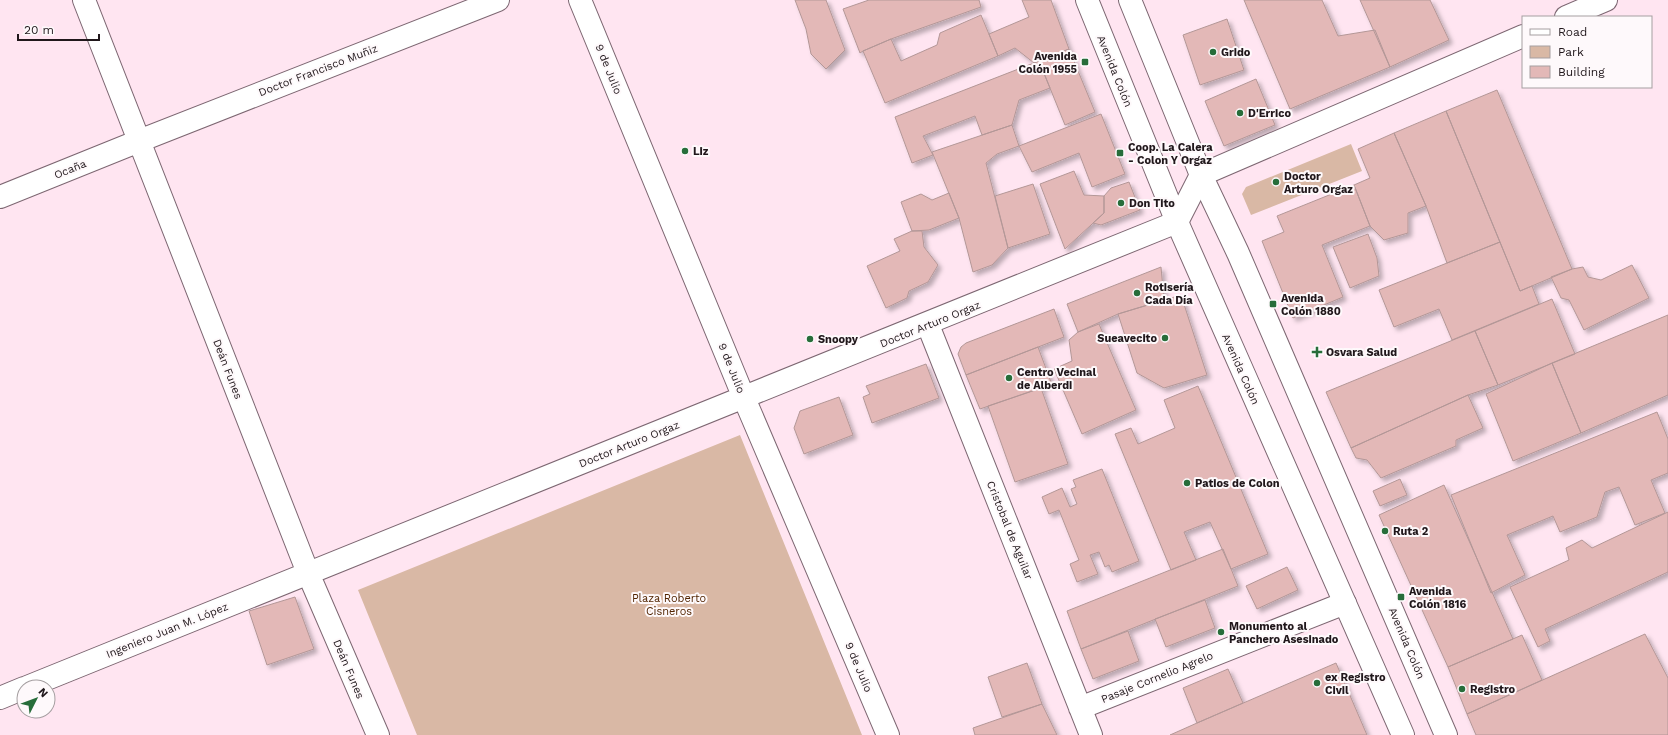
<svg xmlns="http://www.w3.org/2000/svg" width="1668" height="735" viewBox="0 0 1668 735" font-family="'Work Sans',sans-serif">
<defs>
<filter id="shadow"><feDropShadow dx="3.5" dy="3.5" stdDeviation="2" flood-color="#0004"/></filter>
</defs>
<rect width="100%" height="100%" fill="#ffe5f1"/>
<path fill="#d9b8a5" d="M1351 144 1362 171 1251 215 1242 194 1246 187Z
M740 435 862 735H417L358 590Z"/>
<path fill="#e3b8b7" stroke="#b39797" filter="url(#shadow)" d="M795 0H826L845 50 826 69 811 54 806 29Z
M869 0H979L981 7 891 39 863 51 860 53 843 9Z
M1022 0H1051L1069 49 1034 63 1015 48 998 56 989 34 1029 17Z
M1244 0H1322L1338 36 1375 30 1390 67 1290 109Z
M1360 0H1430L1449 40 1390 67Z
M981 15 998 56 885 103 863 51 891 39 901 61 937 45 940 33Z
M1227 19 1244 70 1200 85 1183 35Z
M1069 49 1095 112 1065 125 1039 61Z
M1039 61 1050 88 1019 100 1012 125 982 135 975 116 923 136 933 155 912 163 895 117Z
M1256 79 1275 125 1224 146 1205 101Z
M1497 90 1572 269 1520 291 1446 111Z
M1446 111 1500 242 1447 263 1426 206 1394 133Z
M1101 114 1125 174 1092 187 1079 153 1032 172 1019 146Z
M1012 125 1019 146 997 154 986 163 1008 248 992 265 973 272 959 218 932 152Z
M1394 133 1426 206 1408 213V233L1384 240 1370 226 1354 185 1370 178 1358 149Z
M1074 171 1084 195 1104 196V213L1065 249 1040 184Z
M1129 182 1140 210 1101 225 1093 223 1104 213V196L1111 188Z
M1033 184 1050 234 1008 248 995 196Z
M1354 185 1370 226 1322 245 1343 297 1293 318 1262 241 1284 232 1277 216Z
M949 193 959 218 929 230 912 231 901 202 921 194 932 200Z
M912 231H922L924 247 938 265 928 282 909 291 907 298 886 308 867 266 900 251 894 239Z
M1368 234 1377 258 1379 276 1350 288 1333 247Z
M1500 242 1520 291 1532 286 1539 304 1452 340 1439 309 1394 327 1379 290Z
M1632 265 1649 298 1584 330 1569 300 1561 298 1551 277 1572 269 1583 267 1588 277 1601 280Z
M1161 267 1164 300 1118 314 1078 332 1067 304Z
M1181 295 1207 375 1164 388 1137 373 1118 314Z
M1552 299 1575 354 1498 385 1475 331Z
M1054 309 1064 337 966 375 958 354 961 347 966 343Z
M1668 315V395L1581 433 1552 363Z
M1099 324 1136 410 1082 434 1054 369 1072 361 1069 340 1078 332Z
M1475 331 1498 385 1468 395 1351 448 1326 392Z
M1038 347 1051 382 1041 388 980 409 966 375Z
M1552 363 1581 433 1513 461 1486 394Z
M926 364 939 398 872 423 863 397 870 394 866 386Z
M1198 386 1268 554 1231 569 1210 522 1184 532 1196 560 1171 570 1115 434 1131 428 1138 444 1175 428 1164 400Z
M1041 388 1068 464 1015 482 988 406Z
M1468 395 1483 428 1456 440V446L1381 478 1367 460 1356 458 1351 448Z
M839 397 853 435 804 454 794 428 800 411Z
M1657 412 1668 439V473L1651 480 1665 513 1635 525 1619 487 1605 492 1597 517 1560 532 1553 516 1507 535 1525 575 1491 593 1451 495Z
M1102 469 1139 561 1112 572 1109 565 1105 567 1099 552 1090 555 1098 574 1077 582 1070 564 1079 560 1059 510 1049 514 1042 497 1062 488 1070 507 1077 504 1071 489 1076 487 1073 480Z
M1400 479 1407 495 1380 506 1373 491Z
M1444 485 1513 639 1448 667 1379 515Z
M1668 512V572L1545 629 1550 641 1538 647 1510 587 1569 560 1566 548 1582 540 1592 548Z
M1223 549 1238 586 1081 649 1067 611Z
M1287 567 1298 590 1257 609 1246 586Z
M295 597 314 649 267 665 249 611Z
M1205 600 1215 628 1166 647 1155 619Z
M1128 631 1139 661 1093 679 1081 649Z
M1645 634 1668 678V735H1476L1467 714Z
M1522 635 1542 680 1467 714 1448 667Z
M1027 663 1042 704 1002 717 988 677Z
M1336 663 1367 735H1170L1197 723Z
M1228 669 1243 703 1197 723 1183 688Z
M1042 704 1057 735H975L973 728Z"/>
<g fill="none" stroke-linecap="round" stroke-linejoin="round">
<g stroke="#7d6772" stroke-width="24">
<path id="minor" d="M84 0 308 573 378 735
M580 0 744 398 888 735
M1566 17 1606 0
M0 197 139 141 498 0
M928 325 1091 735
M27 687C410 531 795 380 1177 222L1201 175 1523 36
M0 698 24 688
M1080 708 1345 603"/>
</g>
<g stroke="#7d6772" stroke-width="24">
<path id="major" d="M1087 0 1177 222 1403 735
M1130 0 1201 175 1238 253 1446 735"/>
</g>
<use href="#minor" stroke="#fff" stroke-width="22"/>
<use href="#major" stroke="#fff" stroke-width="22"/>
</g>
<g fill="#276d3a" stroke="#fef9fb" stroke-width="1.5">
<circle cx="1213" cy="52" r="4"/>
<rect x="1081" y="58" width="8" height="8" rx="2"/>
<circle cx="1240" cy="113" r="4"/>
<circle cx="685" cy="151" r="4"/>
<rect x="1116" y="149" width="8" height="8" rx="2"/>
<circle cx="1276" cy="182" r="4"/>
<circle cx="1121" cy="203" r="4"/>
<circle cx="1137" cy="293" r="4"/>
<rect x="1269" y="300" width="8" height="8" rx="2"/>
<circle cx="1165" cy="338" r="4"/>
<circle cx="810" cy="339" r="4"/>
<path d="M1315 346h4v4h4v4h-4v4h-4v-4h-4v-4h4z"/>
<circle cx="1009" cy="378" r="4"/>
<circle cx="1187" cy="483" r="4"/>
<circle cx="1385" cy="531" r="4"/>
<rect x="1397" y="593" width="8" height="8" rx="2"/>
<circle cx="1221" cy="632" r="4"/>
<circle cx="1317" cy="683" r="4"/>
<circle cx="1462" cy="689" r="4"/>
</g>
<g text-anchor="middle" stroke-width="4" stroke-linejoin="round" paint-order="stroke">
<g font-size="11" font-weight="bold" fill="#20171b" stroke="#fef9fb" text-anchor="start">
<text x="1221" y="56">Grido</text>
<text x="1077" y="60" text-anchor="end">Avenida<tspan x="1077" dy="13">Colón 1955</tspan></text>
<text x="1248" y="117">D'Errico</text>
<text x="1128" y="151">Coop. La Calera<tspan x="1128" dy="13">- Colon Y Orgaz</tspan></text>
<text x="693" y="155">Liz</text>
<text x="1284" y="180">Doctor<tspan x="1284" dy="13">Arturo Orgaz</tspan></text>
<text x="1129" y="207">Don Tito</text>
<text x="1145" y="291">Rotisería<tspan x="1145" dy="13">Cada Día</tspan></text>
<text x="1281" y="302">Avenida<tspan x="1281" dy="13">Colón 1880</tspan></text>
<text x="1157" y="342" text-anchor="end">Sueavecito</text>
<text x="818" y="343">Snoopy</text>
<text x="1326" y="356">Osvara Salud</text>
<text x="1017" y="376">Centro Vecinal<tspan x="1017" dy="13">de Alberdi</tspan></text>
<text x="1195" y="487">Patios de Colon</text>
<text x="1393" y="535">Ruta 2</text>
<text x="1409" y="595">Avenida<tspan x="1409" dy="13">Colón 1816</tspan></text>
<text x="1229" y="630">Monumento al<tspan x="1229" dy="13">Panchero Asesinado</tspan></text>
<text x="1325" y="681">ex Registro<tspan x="1325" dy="13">Civil</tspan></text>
<text x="1470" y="693">Registro</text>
</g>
<g font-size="11" fill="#20171b" stroke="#fef9fb">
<text transform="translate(609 69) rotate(68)" y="4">9 de Julio</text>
<text transform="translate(318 70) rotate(-21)" y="4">Doctor Francisco Muñiz</text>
<text transform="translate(1115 71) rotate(68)" y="4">Avenida Colón</text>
<text transform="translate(70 169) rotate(-22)" y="4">Ocaña</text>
<text transform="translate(930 324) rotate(-22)" y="4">Doctor Arturo Orgaz</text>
<text transform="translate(732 368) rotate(68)" y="4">9 de Julio</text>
<text transform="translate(228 369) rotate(69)" y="4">Deán Funes</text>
<text transform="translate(1241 369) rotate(66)" y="4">Avenida Colón</text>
<text transform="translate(629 444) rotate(-22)" y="4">Doctor Arturo Orgaz</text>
<text transform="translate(1010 530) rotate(68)" y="4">Cristobal de Aguilar</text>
<text transform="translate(167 630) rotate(-22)" y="4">Ingeniero Juan M. López</text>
<text transform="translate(1407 643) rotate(67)" y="4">Avenida Colón</text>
<text transform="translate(859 667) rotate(67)" y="4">9 de Julio</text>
<text transform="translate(349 669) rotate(67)" y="4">Deán Funes</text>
<text transform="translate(1157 677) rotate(-22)" y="4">Pasaje Cornelio Agrelo</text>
</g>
<g font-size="11" fill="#512401" stroke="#fef9fb">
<text x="669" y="602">Plaza Roberto<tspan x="669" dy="13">Cisneros</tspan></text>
</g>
</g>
<rect x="1522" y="16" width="130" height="72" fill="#fef9fb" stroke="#a59fa1"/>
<rect x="1530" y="29" width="20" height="6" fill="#ffffff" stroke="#a59fa1"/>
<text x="1558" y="36" font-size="12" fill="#20171b">Road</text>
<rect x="1530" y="46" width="20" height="12" fill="#d9b8a5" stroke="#a59fa1"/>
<text x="1558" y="56" font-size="12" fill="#20171b">Park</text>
<rect x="1530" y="66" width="20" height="12" fill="#e3b8b7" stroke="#a59fa1"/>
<text x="1558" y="76" font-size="12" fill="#20171b">Building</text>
<g transform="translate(36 699) rotate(48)"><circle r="19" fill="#fef9fb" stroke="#a59fa1"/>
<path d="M0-3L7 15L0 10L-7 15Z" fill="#276d3a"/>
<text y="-6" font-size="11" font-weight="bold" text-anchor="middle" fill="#20171b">N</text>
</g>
<path d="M18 34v6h81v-6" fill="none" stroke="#20171b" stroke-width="2"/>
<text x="24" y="34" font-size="12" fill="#20171b" stroke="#fef9fb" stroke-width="3" paint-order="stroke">20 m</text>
</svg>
